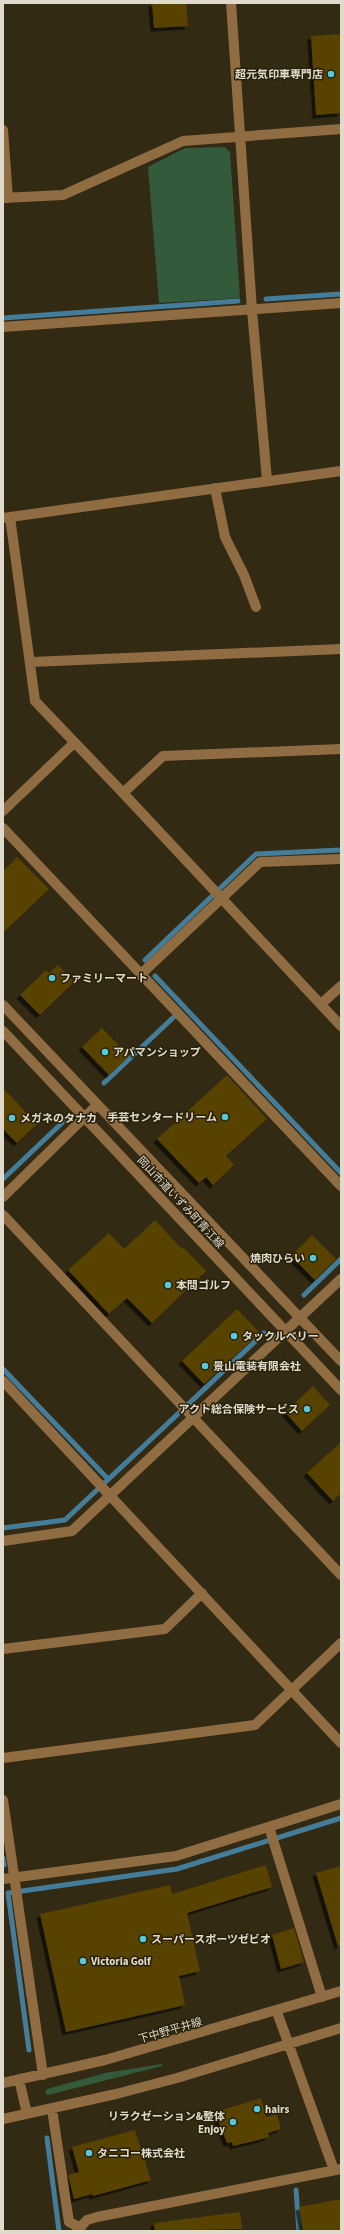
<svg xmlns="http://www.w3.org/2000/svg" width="344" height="2234" viewBox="0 0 344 2234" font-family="'Source Sans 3','Noto Sans JP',sans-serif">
<defs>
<filter id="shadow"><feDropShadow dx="-3.5" dy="3.5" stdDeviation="0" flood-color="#0009"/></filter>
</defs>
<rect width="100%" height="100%" fill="#332a14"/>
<path fill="#335a3b" d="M225 147 230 152 240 298 159 303 148 167 185 148Z
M162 2064V2066L48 2095 45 2093 47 2089 105 2073Z"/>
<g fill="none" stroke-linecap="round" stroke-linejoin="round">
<path stroke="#447d99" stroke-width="5" d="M266 299 341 294
M3 318 238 301
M145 960 256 854 341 850
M155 976 341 1173
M104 1083 179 1012
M3 1179 64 1121
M304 1295 341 1259
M3 1369 108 1479
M3 1528 65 1520 264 1333
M3 1858 4 1865
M29 2050 8 1893 177 1869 341 1818
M47 2138 59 2231
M296 2190 299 2231"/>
</g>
<path fill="#594200" filter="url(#shadow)" d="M152 3H186L188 26 154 28Z
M341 34V113L316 115 311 36Z
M17 857 49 889 3 933V871Z
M58 965 74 982 40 1015 20 995 46 970 49 973Z
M102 1028 129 1056 109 1075 82 1047Z
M227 1075 267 1119 226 1156 234 1165 213 1185 206 1177 199 1183 157 1139Z
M3 1088 37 1124 17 1143 3 1129Z
M155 1220 182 1249 183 1247 206 1271 152 1323 127 1298 109 1314 68 1270 109 1233 124 1249Z
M312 1235 336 1259 315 1280 291 1256Z
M237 1309 260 1333 204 1384 182 1361Z
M313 1386 330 1405 302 1431 285 1412Z
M341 1442V1493L333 1501 307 1473Z
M266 1865 272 1887 187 1913 200 1971 179 1976 185 2005 66 2032 40 1914 170 1885 172 1894Z
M341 1866V1945L338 1946 316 1873Z
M294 1928 304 1962 281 1969 272 1935Z
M261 2098 266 2117 277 2114 281 2129 268 2133 269 2137 254 2141 233 2146 232 2142 227 2143 216 2115 219 2114V2111Z
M135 2130 151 2180 93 2196 92 2194 74 2199 68 2175 79 2172 72 2147Z
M341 2199V2231H303L299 2207Z
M240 2212 242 2229 155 2231 154 2223Z"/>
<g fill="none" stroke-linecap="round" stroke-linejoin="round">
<path stroke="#906c43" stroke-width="10" d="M231 3 252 310 267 480
M3 130 8 198
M3 198 63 195 183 141 341 129
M3 327 341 303
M215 488 225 537 244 575 256 607
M10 517 35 701 123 793
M3 518 341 471
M31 662 341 649
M341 749 163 756 123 793 341 1026
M3 811 74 743
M3 828 341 1186
M140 975 260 862 341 859
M321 1004 341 986
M3 1005 341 1361
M3 1031 341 1390
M3 1197 97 1105
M3 1215 341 1575
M3 1381 341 1743
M3 1541 72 1531 341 1279
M3 1649 165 1629 202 1593
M3 1758 255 1725 341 1643
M3 1800 43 2075
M269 1827 322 1997
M3 1879 176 1856 341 1804
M277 2012 334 2170
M19 2079 27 2114
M3 2083 105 2060 341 1991
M52 2109 69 2222 79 2227
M3 2119 116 2094 177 2078 341 2028
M77 2231 87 2220 97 2217 341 2169"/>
</g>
<g fill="#54cadc" stroke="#29200a" stroke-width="1.5">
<circle cx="331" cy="74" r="4"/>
<circle cx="52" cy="978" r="4"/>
<circle cx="105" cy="1052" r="4"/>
<circle cx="225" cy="1117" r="4"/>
<circle cx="12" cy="1118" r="4"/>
<circle cx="313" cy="1258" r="4"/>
<circle cx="168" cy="1285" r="4"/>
<circle cx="234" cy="1336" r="4"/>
<circle cx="205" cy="1366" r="4"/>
<circle cx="307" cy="1409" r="4"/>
<circle cx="143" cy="1939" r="4"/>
<circle cx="83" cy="1961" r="4"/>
<circle cx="257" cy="2109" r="4"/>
<circle cx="233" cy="2122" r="4"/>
<circle cx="89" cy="2153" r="4"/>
</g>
<g text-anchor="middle" stroke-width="3" stroke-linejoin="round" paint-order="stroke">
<g font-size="11" font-weight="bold" fill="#e0dacd" stroke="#29200a" text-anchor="start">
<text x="323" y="78" text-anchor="end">超元気印車専門店</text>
<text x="60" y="982">ファミリーマート</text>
<text x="113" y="1056">アパマンショップ</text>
<text x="217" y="1121" text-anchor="end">手芸センタードリーム</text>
<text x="20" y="1122">メガネのタナカ</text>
<text x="305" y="1262" text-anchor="end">焼肉ひらい</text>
<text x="176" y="1289">本間ゴルフ</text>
<text x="242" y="1340">タックルベリー</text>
<text x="213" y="1370">景山電装有限会社</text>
<text x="299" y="1413" text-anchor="end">アクト総合保険サービス</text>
<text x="151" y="1943">スーパースポーツゼビオ</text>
<text x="91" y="1965">Victoria Golf</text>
<text x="265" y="2113">hairs</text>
<text x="225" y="2120" text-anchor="end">リラクゼーション&amp;整体<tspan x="225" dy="13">Enjoy</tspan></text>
<text x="97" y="2157">タニコー株式会社</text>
</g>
<g font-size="11" fill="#e0dacd" stroke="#29200a">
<text transform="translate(181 1202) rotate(47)" y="4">岡山市道いずみ町青江線</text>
<text transform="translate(170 2030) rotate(-16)" y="4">下中野平井線</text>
</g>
</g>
<rect width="344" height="2234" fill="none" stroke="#e0dacd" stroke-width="8"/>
</svg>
